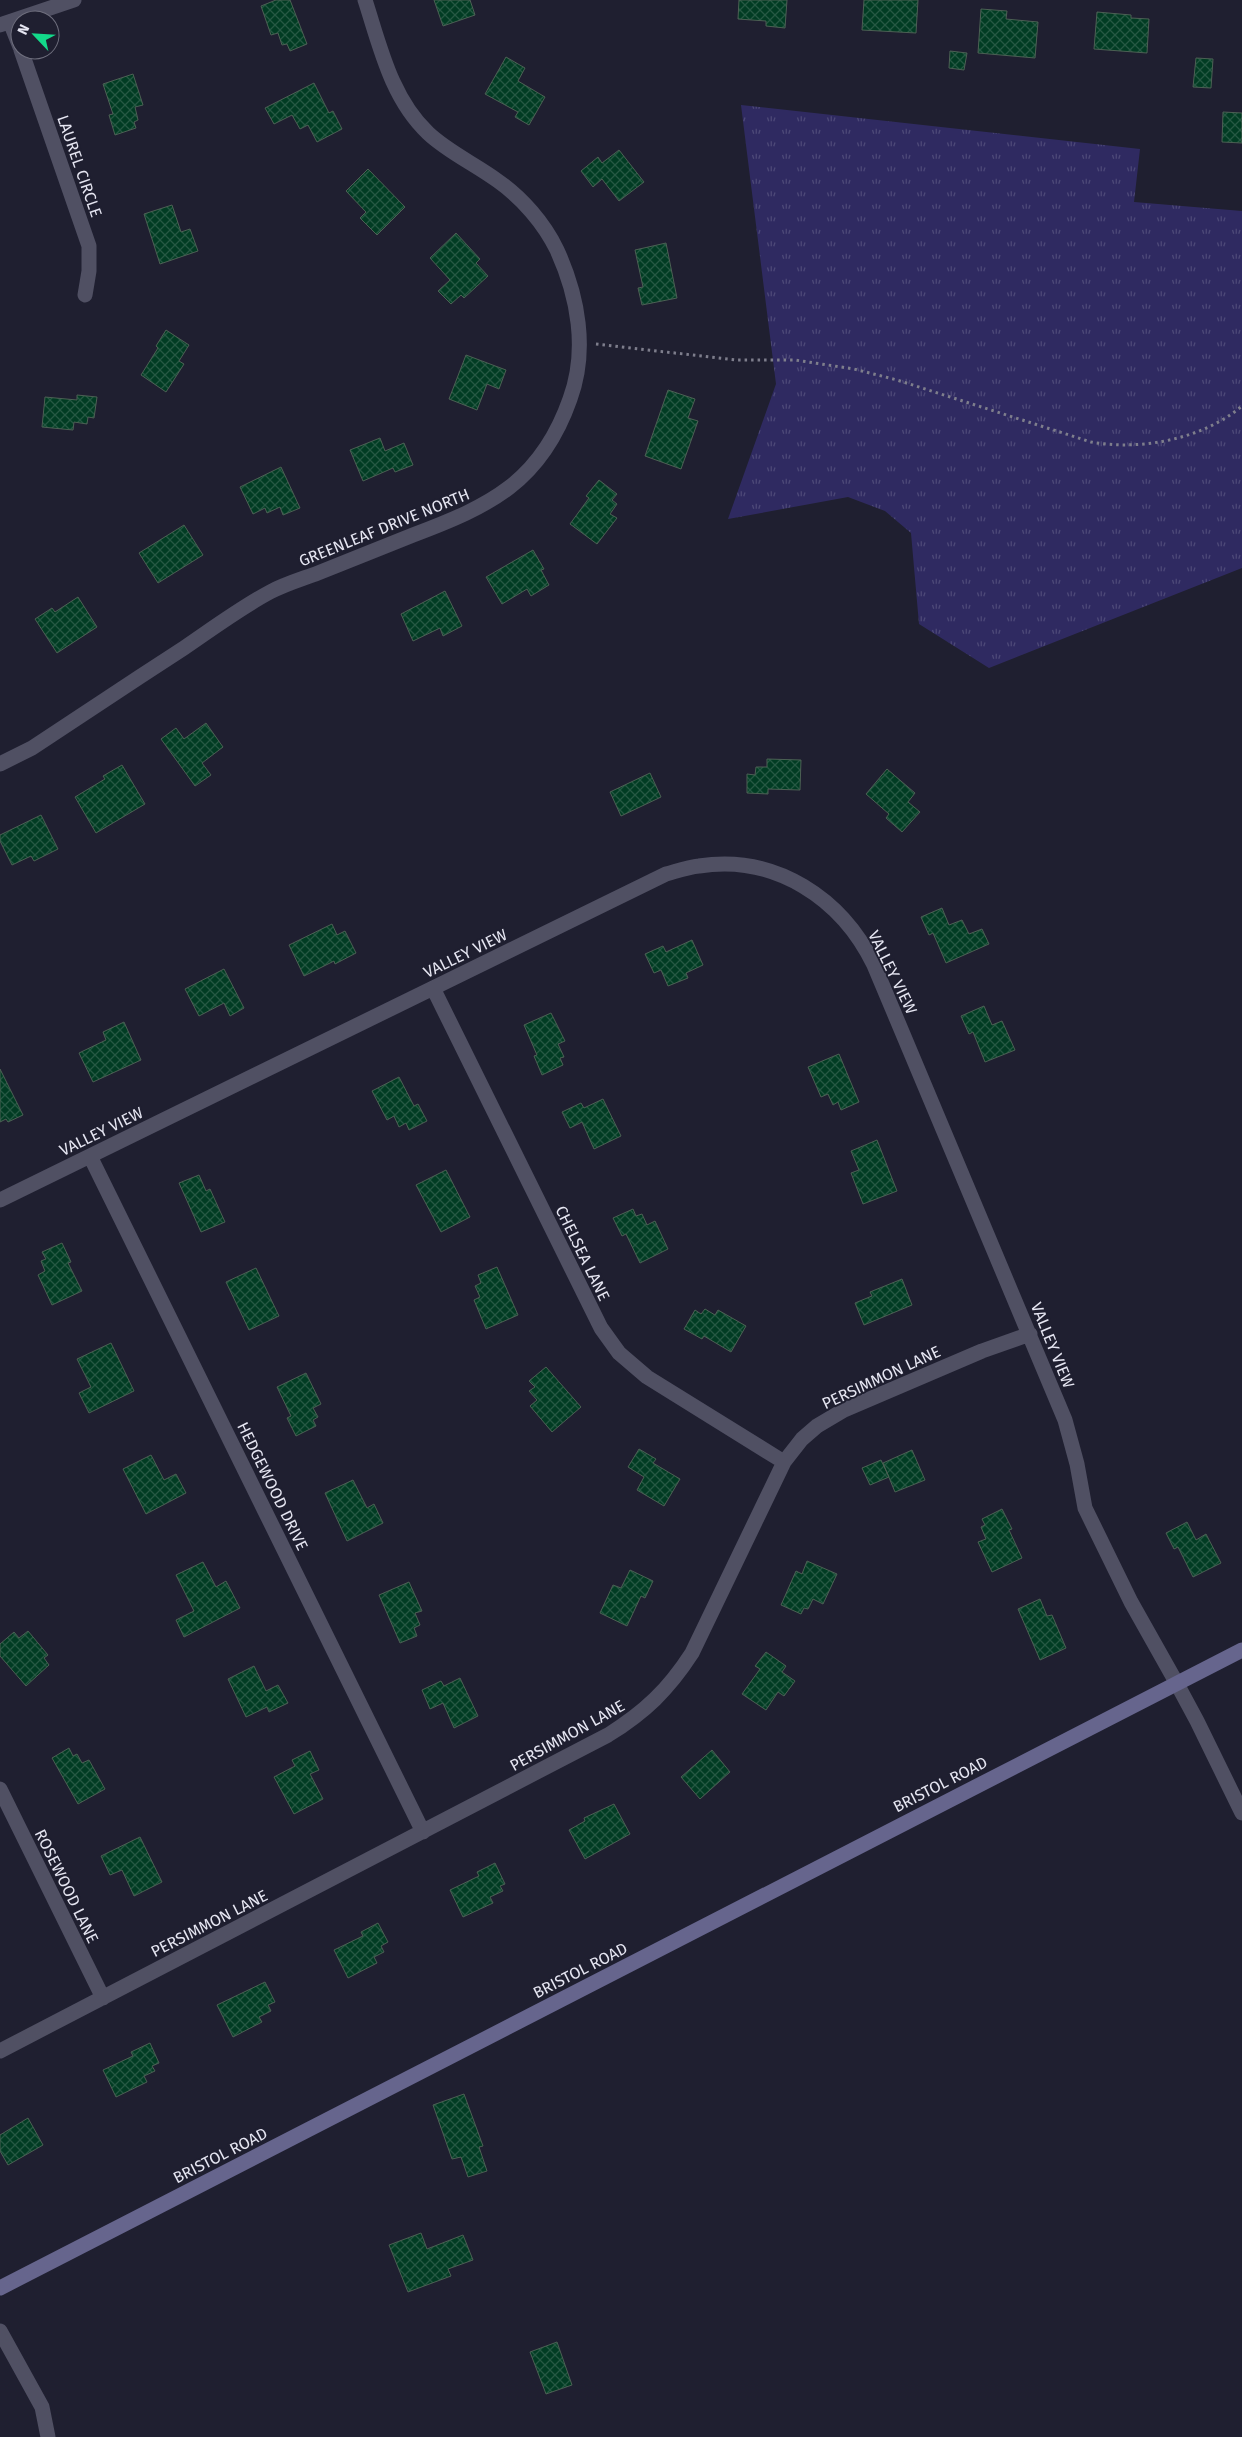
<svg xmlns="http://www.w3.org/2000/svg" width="1242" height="2437" viewBox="0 0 1242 2437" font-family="'Fira Sans',sans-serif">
<defs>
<pattern id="grass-tufts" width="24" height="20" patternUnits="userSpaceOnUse" patternTransform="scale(1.25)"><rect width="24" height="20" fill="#2f2a61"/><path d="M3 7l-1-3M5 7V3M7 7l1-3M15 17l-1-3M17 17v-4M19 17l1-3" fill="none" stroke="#4d4978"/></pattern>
<pattern id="building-cross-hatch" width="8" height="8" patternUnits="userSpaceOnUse" patternTransform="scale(1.25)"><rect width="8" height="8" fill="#013c23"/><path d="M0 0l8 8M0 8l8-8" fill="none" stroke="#265843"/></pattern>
</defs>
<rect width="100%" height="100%" fill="#1f1f30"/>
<path fill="url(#grass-tufts)" d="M741 105 1140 149 1134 202 1242 211V568L989 668 919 624 911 533 885 511 848 497 728 519 776 384Z"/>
<path fill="url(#building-cross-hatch)" stroke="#4c6054" d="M276 0H290L307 44 290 51 287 44 282 45 278 33 271 35 261 6Z
M434 0H470L475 15 443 26Z
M739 0H787L785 28 766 26V21L738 19Z
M864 0H918L916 33 862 30Z
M981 9 1007 11 1006 19 1038 22 1035 58 978 53Z
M1097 12 1131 15V18L1149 19 1147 53 1094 49Z
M950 51 967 53 964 70 949 68Z
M506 57 525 68 518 81 545 97 529 125 515 117 518 112 485 94Z
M1196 58 1213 59 1211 88 1193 87Z
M133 74 143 105 135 107 138 120 134 122 136 128 115 135 109 115 113 114 103 84Z
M314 83 329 113 333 111 342 129 317 142 308 125 300 129 292 115 274 124 265 108Z
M1223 112 1242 113V143L1222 142Z
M619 150 644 182 619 201 602 179 593 187 581 171 598 157 602 163Z
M368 169 405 207 377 235 360 218 366 212 346 191Z
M172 205 181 232 190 229 198 251 160 264 144 214Z
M456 233 480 259 476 263 488 276 464 298 461 295 451 304 438 291 450 280 430 258Z
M666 243 677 298 642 305 638 288 643 287 635 250Z
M166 330 189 345 179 361 184 364 166 392 141 375 158 348 156 346Z
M466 355 506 370 499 389 487 384 477 410 449 399Z
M668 390 695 399 688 418 698 421 681 469 645 456Z
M77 395 97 397 94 418 88 417 87 424 74 422 73 430 42 427 45 397 77 400Z
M380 438 385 451 404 443 413 465 395 472 393 468 363 481 350 450Z
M281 467 300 508 283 515 280 507 267 513 265 508 253 514 240 487Z
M599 480 617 494 612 500 617 504 610 514 617 518 597 544 570 524 589 498 586 496Z
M184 525 203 555 158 583 139 553Z
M533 550 544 569 541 570 549 585 531 596 527 589 502 604 486 577Z
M445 591 462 626 443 636 440 628 413 641 401 614Z
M78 597 97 627 57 653 35 619 52 608 55 612Z
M206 723 223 747 202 763 211 775 195 786 161 739 176 728 184 739Z
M767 759 801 760 800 790 768 789V794L747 793V774L755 775 756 767H767Z
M122 765 145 804 96 833 75 797 105 779 103 776Z
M887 769 915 793 908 802 920 812 902 832 886 818 889 814 866 794Z
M650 773 661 797 621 816 610 792Z
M41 815 58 849 34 861 31 856 12 865 0 841V835Z
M942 908 949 925 962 920 969 934 982 929 989 944 946 963 933 933 929 935 921 917Z
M332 924 337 935 345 931 356 953 335 964 334 961 304 976 289 945Z
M692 940 703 965 686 973 688 978 668 986 661 970 654 973 645 954 663 946 666 952Z
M224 969 244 1008 230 1016 224 1003 199 1016 185 989Z
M984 1006 992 1025 1002 1021 1015 1050 985 1062 973 1032 969 1034 961 1016Z
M551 1013 565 1041 558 1044 564 1057 560 1058 563 1065 542 1075 534 1056 537 1055 524 1025Z
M124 1022 141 1060 93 1082 79 1053 106 1040 103 1032Z
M839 1054 859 1102 841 1110 838 1102 833 1105 828 1094 821 1097 808 1067Z
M0 1069 23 1115 8 1122 6 1119 0 1122Z
M399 1077 414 1106 418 1104 427 1121 409 1130 406 1123 399 1127 394 1116 387 1120 372 1091Z
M603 1099 621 1136 594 1149 582 1122 570 1128 562 1112 581 1103 584 1108Z
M877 1140 897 1191 863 1204 851 1173 859 1170 851 1151Z
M446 1170 470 1217 441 1232 416 1185Z
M199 1175 206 1191 210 1189 225 1222 201 1232 179 1183Z
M633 1209 636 1216 642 1214 647 1225 655 1221 668 1249 640 1263 626 1234 622 1236 613 1218Z
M62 1243 71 1262 68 1263 82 1291 52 1305 38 1275 45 1271 41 1261 46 1259 42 1252Z
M497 1267 518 1315 486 1329 474 1300 480 1297 475 1286 481 1283 478 1275Z
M256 1268 279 1316 249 1330 226 1282Z
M902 1279 912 1305 864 1325 855 1303 872 1296 870 1292Z
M705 1309 715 1315 718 1310 746 1326 731 1352 704 1336 702 1339 684 1329 695 1310 701 1314Z
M111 1343 134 1391 89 1413 79 1393 91 1387 77 1359Z
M546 1367 581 1407 552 1432 530 1406 537 1400 529 1391 535 1387 529 1381Z
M306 1373 321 1404 313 1408 318 1417 313 1420 316 1426 296 1436 287 1418 291 1416 277 1387Z
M639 1449 656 1459 653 1463 680 1479 664 1506 637 1490 644 1477 628 1467Z
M912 1450 925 1480 895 1492 883 1463Z
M151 1455 164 1480 176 1474 186 1493 146 1514 123 1469Z
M881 1460 889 1477 870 1485 862 1468Z
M353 1480 367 1508 374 1504 383 1523 347 1541 325 1493Z
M1002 1509 1012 1529 1009 1530 1022 1558 992 1572 978 1542 986 1539 981 1527 985 1525 982 1519Z
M1187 1522 1196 1540 1206 1534 1221 1563 1193 1577 1178 1547 1174 1549 1166 1533Z
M807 1561 837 1574 823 1604 813 1599 808 1609 804 1608 801 1614 781 1605 796 1571 802 1574Z
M203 1562 216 1587 226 1581 240 1608 184 1637 176 1620 194 1611 176 1575Z
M630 1570 653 1581 645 1598 641 1596 627 1626 600 1613 613 1585 621 1588Z
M409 1582 422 1611 415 1613 420 1625 414 1628 417 1636 400 1643 379 1595Z
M1040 1599 1047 1616 1052 1615 1066 1648 1040 1660 1018 1609Z
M28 1631 48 1655 44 1658 49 1665 26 1686 0 1656V1644L14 1632 19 1638Z
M766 1652 786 1666 782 1672 795 1681 784 1696 778 1692 766 1710 742 1694 760 1669 755 1666Z
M254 1666 266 1691 278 1685 288 1703 269 1712 267 1707 246 1717 228 1679Z
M460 1678 478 1716 454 1728 443 1703 430 1709 422 1690 441 1681 444 1686Z
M69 1748 73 1756 77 1754 82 1763 89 1760 105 1789 78 1804 52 1758Z
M712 1750 730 1772 700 1799 681 1777Z
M310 1751 319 1770 310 1774 323 1799 294 1814 274 1777 295 1766 292 1760Z
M614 1804 630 1834 585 1859 569 1830 585 1821 584 1818Z
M140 1837 162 1882 134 1896 122 1870 110 1875 101 1856Z
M495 1863 505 1884 500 1886 503 1891 490 1897 493 1903 463 1917 450 1890 479 1876 477 1872Z
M378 1923 388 1942 381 1946 384 1952 374 1957 377 1963 348 1978 334 1950 363 1936 361 1932Z
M265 1982 275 2002 268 2005 271 2011 259 2017 262 2022 233 2037 217 2005Z
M150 2043 159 2063 152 2066 155 2071 144 2076 147 2082 116 2097 103 2070 133 2056 131 2052Z
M464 2094 483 2146 479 2147 487 2171 468 2177 461 2157 452 2159 433 2105Z
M28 2118 43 2145 8 2165 0 2151V2135Z
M421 2233 427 2249 463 2235 473 2260 448 2269 451 2276 408 2292 389 2245Z
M557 2342 572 2385 546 2394 530 2352Z"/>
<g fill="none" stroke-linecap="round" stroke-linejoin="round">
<path stroke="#7e7e8c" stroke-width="3" stroke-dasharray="2.5 4" stroke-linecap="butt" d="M596 344 736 360H795L854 369 897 380 1091 442C1141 451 1203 439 1242 406"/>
<path stroke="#505063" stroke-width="15" d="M10 22 20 47
M0 25 74 0
M21 50 89 246V271L85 295
M0 764 32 748C82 715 133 681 184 648 212 629 240 608 270 592 285 584 302 579 318 573 350 560 381 548 413 535 490 506 541 482 570 399 588 350 578 296 557 250 544 223 522 198 498 181 475 164 448 152 428 133 391 98 380 46 365 0
M433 988 601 1328 619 1353 647 1377 784 1462
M90 1156 423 1832
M0 1200 666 874C677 871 688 867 699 866 776 854 842 899 874 965L1065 1420 1077 1464 1085 1508 1131 1602 1176 1682
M0 1789 103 1998
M0 2051 608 1735C645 1712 668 1690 692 1653L784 1462 802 1439 817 1426 844 1410 982 1351 1030 1334
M0 2331 42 2407 48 2437"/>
<path stroke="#505063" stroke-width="15" d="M1176 1682 1197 1721 1242 1813"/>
<path stroke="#66658d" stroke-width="15" d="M0 2288 1242 1650"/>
</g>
<g text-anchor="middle" stroke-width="4" stroke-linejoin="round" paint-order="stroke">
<g font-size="16" fill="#e6e6f2" stroke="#1f1f30">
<text transform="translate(80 166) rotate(71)" y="6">LAUREL CIRCLE</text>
<text transform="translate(384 527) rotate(-22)" y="6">GREENLEAF DRIVE NORTH</text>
<text transform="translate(465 953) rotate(-26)" y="6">VALLEY VIEW</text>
<text transform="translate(893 972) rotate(64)" y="6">VALLEY VIEW</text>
<text transform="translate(101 1131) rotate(-26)" y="6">VALLEY VIEW</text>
<text transform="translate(583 1253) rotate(64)" y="6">CHELSEA LANE</text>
<text transform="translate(1053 1345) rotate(68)" y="6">VALLEY VIEW</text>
<text transform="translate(881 1377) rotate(-25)" y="6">PERSIMMON LANE</text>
<text transform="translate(273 1486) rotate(64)" y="6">HEDGEWOOD DRIVE</text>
<text transform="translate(567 1735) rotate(-29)" y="6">PERSIMMON LANE</text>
<text transform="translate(940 1784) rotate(-27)" y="6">BRISTOL ROAD</text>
<text transform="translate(67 1886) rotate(64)" y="6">ROSEWOOD LANE</text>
<text transform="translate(209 1923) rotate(-27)" y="6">PERSIMMON LANE</text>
<text transform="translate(580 1970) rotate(-27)" y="6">BRISTOL ROAD</text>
<text transform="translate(220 2155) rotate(-27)" y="6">BRISTOL ROAD</text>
</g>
</g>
<g transform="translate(35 35) rotate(295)"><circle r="24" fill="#1f1f30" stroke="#6f6f7e"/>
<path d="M0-4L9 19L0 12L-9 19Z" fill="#13d98a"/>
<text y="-8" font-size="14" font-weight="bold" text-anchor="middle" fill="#e6e6f2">N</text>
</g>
</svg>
